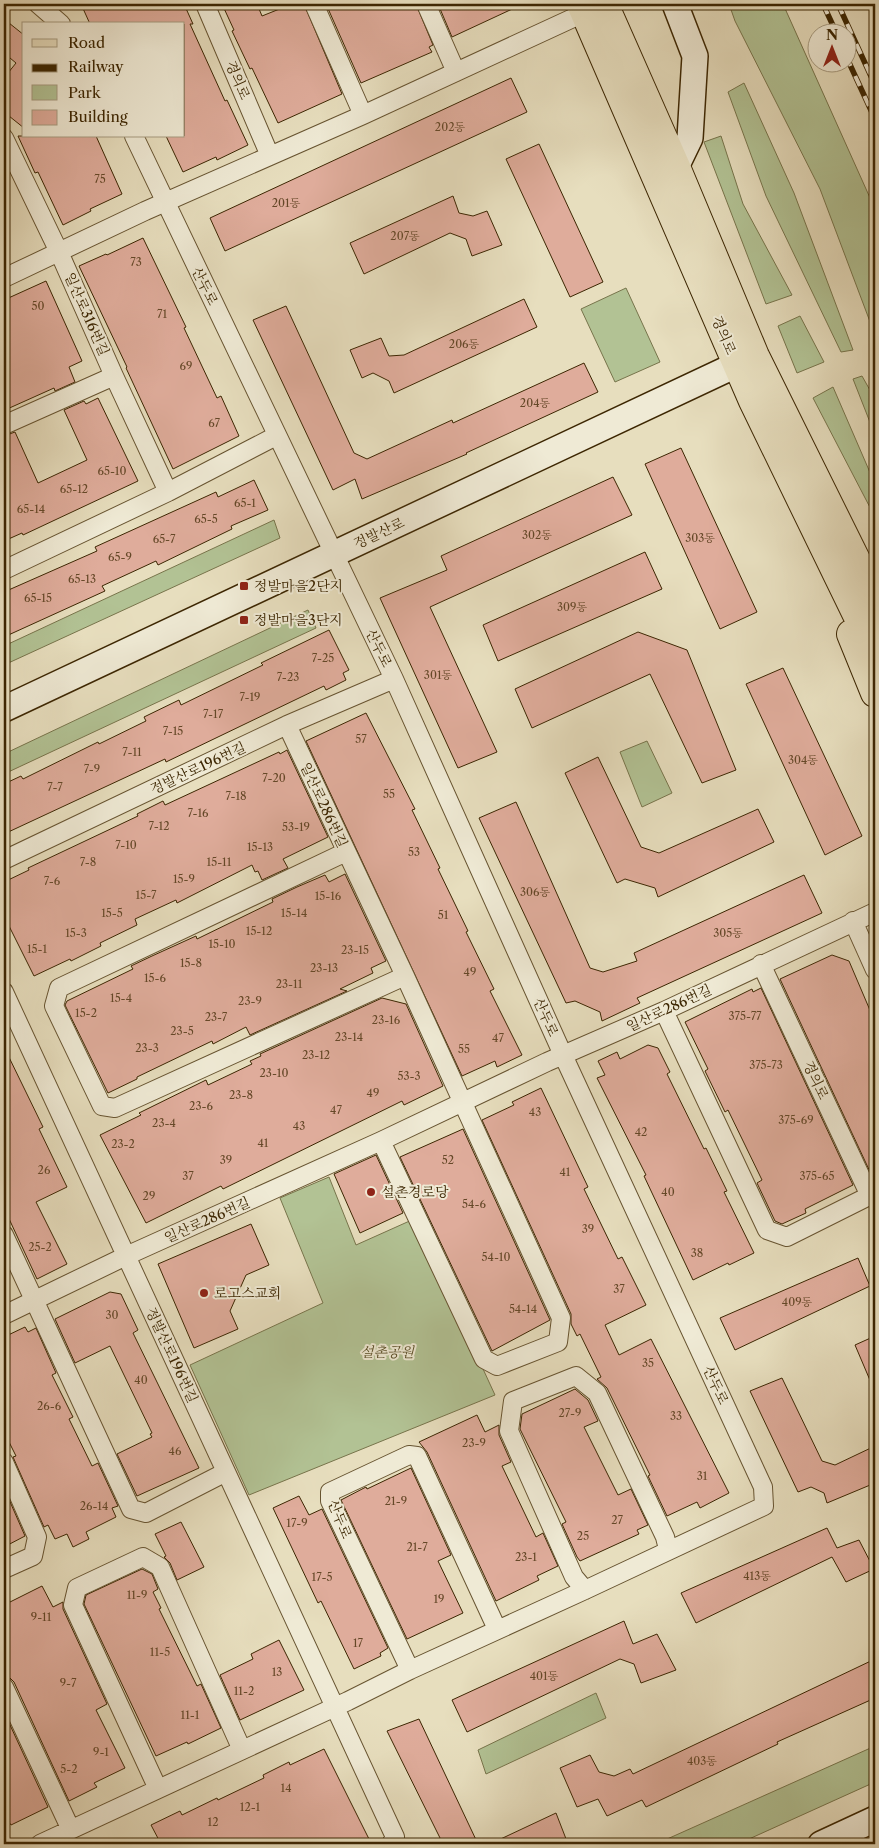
<svg xmlns="http://www.w3.org/2000/svg" width="879" height="1848" viewBox="0 0 879 1848" font-family="'Libre Caslon Text','Noto Serif KR',serif">
<rect width="100%" height="100%" fill="#e7debe"/>
<filter id="stains"><feTurbulence type="fractalNoise" baseFrequency=".004" numOctaves="4"/><feColorMatrix values="0 0 0 0 .2 0 0 0 0 .09 0 0 0 0 .02 0 0 0 .5 -.17"/></filter>
<radialGradient id="worn" r=".72"><stop offset=".6" stop-color="#630" stop-opacity="0"/><stop offset="1" stop-color="#630" stop-opacity=".3"/></radialGradient>
<path fill="#b2c294" stroke="#77744b" d="M729 4H783L875 209V335L820 189 735 21Z
M744 83 794 193 853 350 841 352 766 196 728 92Z
M721 136 743 204 792 295 766 304 704 142Z
M626 288 660 362 615 382 581 309Z
M800 316 824 362 797 373 778 326Z
M862 376 875 399V435L853 379Z
M833 387 875 484V517L813 398Z
M274 520 280 538 4 665V646Z
M308 610 316 628 4 774V754Z
M647 741 672 793 642 807 620 752Z
M329 1177 356 1245 414 1219 495 1395 249 1495 190 1365 323 1303 280 1198Z
M596 1693 606 1718 486 1774 478 1750Z
M875 1746V1782L738 1844H656Z"/>
<path fill="#dfac9b" stroke="#3c2602" d="M81 4H184L193 24H190L225 101 227 100 248 145 217 160 216 157 183 172 166 136H184V24H90Z
M222 4H257L262 16 292 4H304L342 94 278 123 252 68 250 69 232 31 234 30Z
M326 4H416L433 45 429 47 432 52 361 83Z
M438 4H523L452 37Z
M4 19 24 35V128L4 112V78L16 63 4 53Z
M511 78 527 112 225 251 210 218Z
M18 136H96L122 194 90 209 91 211 63 225 38 172 35 173Z
M539 144 603 282 570 297 506 159Z
M453 196 459 213 473 216 487 211 502 245 472 256 466 239 450 233 364 274 350 243Z
M143 238 186 327 184 328 217 398 221 396 239 436 173 469 126 368 127 367 79 266 106 254 107 255Z
M46 281 82 361 69 367 75 382 55 391 54 388 5 410 6 413H4V300Z
M524 299 537 327 394 393 389 381 373 373 362 378 350 350 381 338 389 356 404 355Z
M286 306 354 453 367 459 452 420 453 423 584 363 598 392 466 453 467 454 362 499 355 479 333 490 253 320Z
M98 398 138 481 23 535 22 533 4 541V436L15 432 38 483 87 460 64 410 84 401 86 404Z
M681 448 757 612 720 629 645 464Z
M613 477 632 515 430 607 497 752 458 768 380 598 447 570 441 556Z
M254 480 268 510 231 526 232 529 158 565 156 561 102 586 105 591 4 637V592L97 551 95 547 216 492 218 497Z
M645 552 662 589 498 661 483 625Z
M329 630 349 670 343 673 346 680 326 690 324 686 166 762 165 759 4 834V784L21 776 23 779 98 742 99 744 146 721 144 717 179 700 181 705 263 665 261 663Z
M638 632 687 650 736 770 702 783 650 674 532 728 515 689Z
M783 668 862 836 825 855 746 684Z
M366 713 415 809 412 810 440 868 438 869 468 931 466 932 494 989 490 991 522 1055 497 1067 495 1061 462 1076 306 741Z
M287 750 328 837 283 859 288 868 262 880 258 871 255 872 252 865 177 903 176 900 135 919 137 925 100 943 101 946 71 961 70 959 34 976 9 926 4 929V882L29 870 28 868 138 816 137 814 163 801 165 805 279 752 280 754Z
M598 757 641 847 659 853 758 809 774 842 658 897 655 888 625 879 617 883 565 773Z
M516 802 590 968 603 972 637 961 634 953 804 875 822 913 637 998 640 1003 602 1021 600 1012 575 1001 566 1003 479 818Z
M345 874 386 961 371 968 373 973 340 989 347 991 250 1035 246 1027 213 1044 212 1041 137 1077V1079L108 1093 65 1005 67 1001 133 969 131 966 152 956 196 936 197 939 273 902 272 899 297 887 325 875 329 882Z
M832 955 849 961 875 1022V1174L872 1176 780 979Z
M761 988 853 1185 805 1209 806 1213 782 1224 775 1221 757 1183 762 1180 728 1110 725 1112 705 1071 708 1069 685 1022 752 989 753 992Z
M382 998 406 1004 443 1086 404 1105 402 1101 223 1189 221 1186 146 1223 100 1135 141 1115 139 1113 206 1080 208 1085 252 1064 250 1061 261 1056 260 1054Z
M648 1045 658 1048 670 1072 667 1074 704 1149 706 1148 727 1191 724 1192 754 1253 729 1265 728 1263 693 1280 644 1176 646 1175 597 1078 605 1075 598 1061 617 1052 620 1059Z
M4 1047 43 1127 39 1129 67 1187 36 1202 67 1264 37 1279 4 1208Z
M541 1088 588 1187 584 1189 618 1259 622 1257 646 1305 605 1325 619 1355 651 1339 729 1493 700 1508 697 1502 667 1516 648 1476 650 1475 607 1388 597 1379 601 1377 580 1334 577 1336 571 1324V1314L482 1120 514 1105 512 1102Z
M463 1129 550 1320 492 1351 400 1157Z
M376 1155 403 1213 360 1233 334 1174Z
M251 1224 269 1265 246 1275 230 1311 238 1329 194 1348 158 1264Z
M858 1258 870 1286 735 1350 720 1318Z
M110 1292 121 1294 138 1330 133 1333 199 1468 137 1496 117 1454 152 1437 150 1434 152 1433 110 1346 75 1363 55 1319Z
M25 1327 28 1332 36 1328 56 1373 52 1375 73 1417 69 1419 92 1466 98 1463 118 1506 112 1508 116 1517 86 1532 89 1539 73 1547 67 1534 55 1539 48 1525 44 1527 13 1457 16 1456 4 1432V1337Z
M875 1336V1392L855 1345Z
M782 1378 822 1461 835 1465 875 1446V1483L827 1503 824 1493 811 1487 798 1492 750 1391Z
M575 1389 588 1400 598 1421 584 1427 618 1495 631 1489 648 1525 637 1530 639 1534 580 1561 577 1557 562 1524 566 1522 520 1429 522 1414Z
M477 1415 485 1432 499 1425V1435L511 1462 502 1466 536 1537 543 1533 558 1566 537 1576 539 1580 496 1601 427 1452 419 1442Z
M411 1468 451 1555 438 1561 463 1613 407 1639 341 1500 366 1487 367 1489Z
M4 1488 25 1536 4 1547Z
M299 1496 309 1515 322 1509 388 1648 380 1653 381 1656 354 1669 321 1601 318 1603 273 1508Z
M181 1522 204 1567 177 1580 170 1563 164 1557 166 1556 155 1534Z
M827 1528 837 1548 859 1540 874 1569 846 1582 832 1557 696 1623 681 1593Z
M142 1569 152 1574 158 1589 153 1592 161 1608 159 1609 197 1686 201 1684 221 1728 188 1744 187 1742 156 1756 84 1604 86 1595Z
M42 1586 53 1607 63 1602V1609L107 1704 96 1710 125 1768 94 1783 97 1787 69 1801 14 1682 10 1678 4 1677V1605Z
M624 1621 633 1644 657 1634 676 1670 641 1683 634 1664 620 1659 467 1732 452 1700Z
M279 1640 304 1690 240 1720 220 1675 253 1659 251 1654Z
M875 1659V1698L777 1742 778 1744 646 1807 642 1800 607 1816 598 1799 577 1807 560 1768 590 1755 599 1772 614 1776 630 1769 633 1774Z
M4 1712 48 1807 11 1825 9 1822 4 1825Z
M419 1719 478 1844H443L387 1731Z
M324 1749 369 1839 358 1844H161L151 1825 180 1811 182 1815 217 1798 218 1800 264 1778 263 1775 289 1762 290 1765Z
M556 1813 568 1844H490Z"/>
<g fill="none" stroke-linecap="round" stroke-linejoin="round">
<g stroke="#675431" stroke-width="20">
<path id="street" d="M38 4 61 24
M205 4 270 156
M314 4 363 115
M426 4 456 72
M4 138 59 252 114 376 168 492
M4 278 145 211 363 115 586 12
M4 425 114 376
M4 570 168 492 276 436
M287 725 405 976 561 1318 558 1342 497 1366 484 1359 381 1141
M346 852 59 988 54 1006 102 1106 115 1108 405 976
M4 860 287 725 394 679
M853 921 875 970
M761 964 870 1196
M4 992 395 1837 391 1844
M664 1011 767 1230 787 1237 875 1193
M4 1235 131 1509 146 1513 226 1472
M4 1315 126 1256 381 1141 547 1062 664 1011 875 912
M4 1462 37 1537 33 1556 4 1569
M585 1590 574 1577 509 1431 513 1401 576 1376 597 1393 665 1537 668 1549
M410 1670 330 1501V1492L409 1455 417 1456 497 1629
M4 1687 71 1830
M158 1789 73 1605 77 1588 143 1557 160 1567 242 1750
M40 1844 348 1701 410 1670 585 1590 764 1506 763 1487 563 1055 394 679 134 136"/>
</g>
<g stroke="#3c2602" stroke-width="28">
<path id="secondary" d="M675 4 695 56 690 138 676 167
M4 709 755 356
M821 1844 875 1819"/>
</g>
<g stroke="#3c2602" stroke-width="30">
<path id="primary" d="M581 4 753 401 875 652
M604 4 676 167 755 356 875 598
M851 634 875 693"/>
</g>
<use href="#street" stroke="#efead5" stroke-width="18"/>
<use href="#secondary" stroke="#efead5" stroke-width="25"/>
<use href="#primary" stroke="#e7debe" stroke-width="28"/>
<g stroke="#3c2602" stroke-width="5.5">
<path id="rail" d="M823 4 836 32
M838 4 875 85
M846 56 875 119"/>
</g>
<use href="#rail" stroke="#efead5" stroke-width="4" stroke-dasharray="11" stroke-linecap="butt"/>
</g>
<g fill="#8f2418" stroke="#efead5" stroke-width="2">
<rect x="239" y="581" width="10" height="10" rx="2.5"/>
<rect x="239" y="615" width="10" height="10" rx="2.5"/>
<circle cx="371" cy="1192" r="5"/>
<circle cx="204" cy="1293" r="5"/>
</g>
<g text-anchor="middle" stroke-width="4" stroke-linejoin="round" paint-order="stroke">
<g font-size="11" fill="#654828">
<text x="450" y="131">202동</text>
<text x="100" y="183">75</text>
<text x="286" y="207">201동</text>
<text x="405" y="240">207동</text>
<text x="136" y="266">73</text>
<text x="38" y="310">50</text>
<text x="162" y="318">71</text>
<text x="464" y="348">206동</text>
<text x="186" y="370">69</text>
<text x="535" y="407">204동</text>
<text x="214" y="427">67</text>
<text x="112" y="475">65-10</text>
<text x="74" y="493">65-12</text>
<text x="245" y="507">65-1</text>
<text x="31" y="513">65-14</text>
<text x="206" y="523">65-5</text>
<text x="537" y="539">302동</text>
<text x="700" y="542">303동</text>
<text x="164" y="543">65-7</text>
<text x="120" y="561">65-9</text>
<text x="82" y="583">65-13</text>
<text x="38" y="602">65-15</text>
<text x="572" y="611">309동</text>
<text x="323" y="662">7-25</text>
<text x="438" y="679">301동</text>
<text x="288" y="681">7-23</text>
<text x="250" y="701">7-19</text>
<text x="213" y="718">7-17</text>
<text x="173" y="735">7-15</text>
<text x="361" y="743">57</text>
<text x="132" y="756">7-11</text>
<text x="803" y="764">304동</text>
<text x="92" y="773">7-9</text>
<text x="274" y="782">7-20</text>
<text x="55" y="791">7-7</text>
<text x="389" y="798">55</text>
<text x="236" y="800">7-18</text>
<text x="198" y="817">7-16</text>
<text x="159" y="830">7-12</text>
<text x="296" y="831">53-19</text>
<text x="126" y="849">7-10</text>
<text x="260" y="851">15-13</text>
<text x="414" y="856">53</text>
<text x="88" y="866">7-8</text>
<text x="219" y="866">15-11</text>
<text x="184" y="883">15-9</text>
<text x="52" y="885">7-6</text>
<text x="535" y="896">306동</text>
<text x="146" y="899">15-7</text>
<text x="328" y="900">15-16</text>
<text x="112" y="917">15-5</text>
<text x="294" y="917">15-14</text>
<text x="443" y="919">51</text>
<text x="259" y="935">15-12</text>
<text x="76" y="937">15-3</text>
<text x="728" y="937">305동</text>
<text x="222" y="948">15-10</text>
<text x="37" y="953">15-1</text>
<text x="355" y="954">23-15</text>
<text x="191" y="967">15-8</text>
<text x="324" y="972">23-13</text>
<text x="470" y="976">49</text>
<text x="155" y="982">15-6</text>
<text x="289" y="988">23-11</text>
<text x="121" y="1002">15-4</text>
<text x="250" y="1005">23-9</text>
<text x="86" y="1017">15-2</text>
<text x="745" y="1020">375-77</text>
<text x="216" y="1021">23-7</text>
<text x="386" y="1024">23-16</text>
<text x="182" y="1035">23-5</text>
<text x="349" y="1041">23-14</text>
<text x="498" y="1042">47</text>
<text x="147" y="1052">23-3</text>
<text x="464" y="1053">55</text>
<text x="316" y="1059">23-12</text>
<text x="766" y="1069">375-73</text>
<text x="274" y="1077">23-10</text>
<text x="409" y="1080">53-3</text>
<text x="373" y="1097">49</text>
<text x="241" y="1099">23-8</text>
<text x="201" y="1110">23-6</text>
<text x="336" y="1114">47</text>
<text x="535" y="1116">43</text>
<text x="796" y="1124">375-69</text>
<text x="164" y="1127">23-4</text>
<text x="299" y="1130">43</text>
<text x="641" y="1136">42</text>
<text x="263" y="1147">41</text>
<text x="123" y="1148">23-2</text>
<text x="226" y="1164">39</text>
<text x="448" y="1164">52</text>
<text x="44" y="1174">26</text>
<text x="565" y="1176">41</text>
<text x="188" y="1180">37</text>
<text x="817" y="1180">375-65</text>
<text x="668" y="1196">40</text>
<text x="149" y="1200">29</text>
<text x="474" y="1208">54-6</text>
<text x="588" y="1233">39</text>
<text x="40" y="1251">25-2</text>
<text x="697" y="1257">38</text>
<text x="496" y="1261">54-10</text>
<text x="619" y="1293">37</text>
<text x="797" y="1306">409동</text>
<text x="523" y="1313">54-14</text>
<text x="112" y="1319">30</text>
<text x="648" y="1367">35</text>
<text x="141" y="1384">40</text>
<text x="49" y="1410">26-6</text>
<text x="570" y="1417">27-9</text>
<text x="676" y="1420">33</text>
<text x="474" y="1447">23-9</text>
<text x="175" y="1455">46</text>
<text x="702" y="1480">31</text>
<text x="396" y="1505">21-9</text>
<text x="94" y="1510">26-14</text>
<text x="617" y="1524">27</text>
<text x="297" y="1527">17-9</text>
<text x="583" y="1540">25</text>
<text x="417" y="1551">21-7</text>
<text x="526" y="1561">23-1</text>
<text x="757" y="1580">413동</text>
<text x="322" y="1581">17-5</text>
<text x="137" y="1599">11-9</text>
<text x="439" y="1603">19</text>
<text x="41" y="1621">9-11</text>
<text x="358" y="1647">17</text>
<text x="160" y="1656">11-5</text>
<text x="277" y="1676">13</text>
<text x="544" y="1680">401동</text>
<text x="68" y="1687">9-7</text>
<text x="244" y="1695">11-2</text>
<text x="190" y="1719">11-1</text>
<text x="101" y="1756">9-1</text>
<text x="702" y="1765">403동</text>
<text x="69" y="1773">5-2</text>
<text x="286" y="1792">14</text>
<text x="250" y="1811">12-1</text>
<text x="213" y="1826">12</text>
</g>
<g font-size="14" fill="#3c2602" stroke="#efead5">
<text transform="translate(238 80) rotate(67)" y="5">경의로</text>
<text transform="translate(205 286) rotate(64)" y="5">산두로</text>
<text transform="translate(87 314) rotate(66)" y="5">일산로316번길</text>
<text transform="translate(724 335) rotate(67)" y="5">경의로</text>
<text transform="translate(379 533) rotate(-25)" y="5">정발산로</text>
<text transform="translate(379 648) rotate(64)" y="5">산두로</text>
<text transform="translate(198 768) rotate(-25)" y="5">정발산로196번길</text>
<text transform="translate(324 805) rotate(65)" y="5">일산로286번길</text>
<text transform="translate(669 1008) rotate(-25)" y="5">일산로286번길</text>
<text transform="translate(546 1017) rotate(66)" y="5">산두로</text>
<text transform="translate(816 1080) rotate(65)" y="5">경의로</text>
<text transform="translate(207 1220) rotate(-24)" y="5">일산로286번길</text>
<text transform="translate(172 1355) rotate(65)" y="5">정발산로196번길</text>
<text transform="translate(716 1385) rotate(65)" y="5">산두로</text>
<text transform="translate(340 1519) rotate(68)" y="5">산두로</text>
</g>
<g font-size="14" fill="#3c2602" stroke="#efead5" text-anchor="start">
<text x="254" y="591">정발마을2단지</text>
<text x="254" y="625">정발마을3단지</text>
<text x="381" y="1197">설촌경로당</text>
<text x="214" y="1298">로고스교회</text>
</g>
<g font-size="14" font-style="italic" fill="#5a4d26" stroke="#efead5">
<text x="387" y="1357">설촌공원</text>
</g>
</g>
<rect width="879" height="1848" fill="none" stroke="#e7debe" stroke-width="20"/>
<rect x="5" y="5" width="869" height="1838" fill="none" stroke="#3c2602" stroke-width="2.5"/>
<rect x="10" y="10" width="859" height="1828" fill="none" stroke="#3c2602"/>
<rect x="22" y="22" width="162" height="115" fill="#efead5" stroke="#a79c81"/>
<rect x="32" y="39" width="25" height="8" fill="#e7debe" stroke="#a79c81"/>
<text x="68" y="48" font-size="15" fill="#3c2602">Road</text>
<rect x="32" y="64" width="25" height="8" fill="#3c2602" stroke="#a79c81"/>
<text x="68" y="72" font-size="15" fill="#3c2602">Railway</text>
<rect x="32" y="85" width="25" height="15" fill="#b2c294" stroke="#a79c81"/>
<text x="68" y="98" font-size="15" fill="#3c2602">Park</text>
<rect x="32" y="110" width="25" height="15" fill="#dfac9b" stroke="#a79c81"/>
<text x="68" y="122" font-size="15" fill="#3c2602">Building</text>
<g transform="translate(832 48)"><circle r="24" fill="#efead5" stroke="#a79c81"/>
<path d="M0-4L9 19L0 12L-9 19Z" fill="#8f2418"/>
<text y="-8" font-size="14" font-weight="bold" text-anchor="middle" fill="#3c2602">N</text>
</g>
<rect width="100%" height="100%" filter="url(#stains)"/>
<rect width="100%" height="100%" fill="url(#worn)"/>
</svg>
